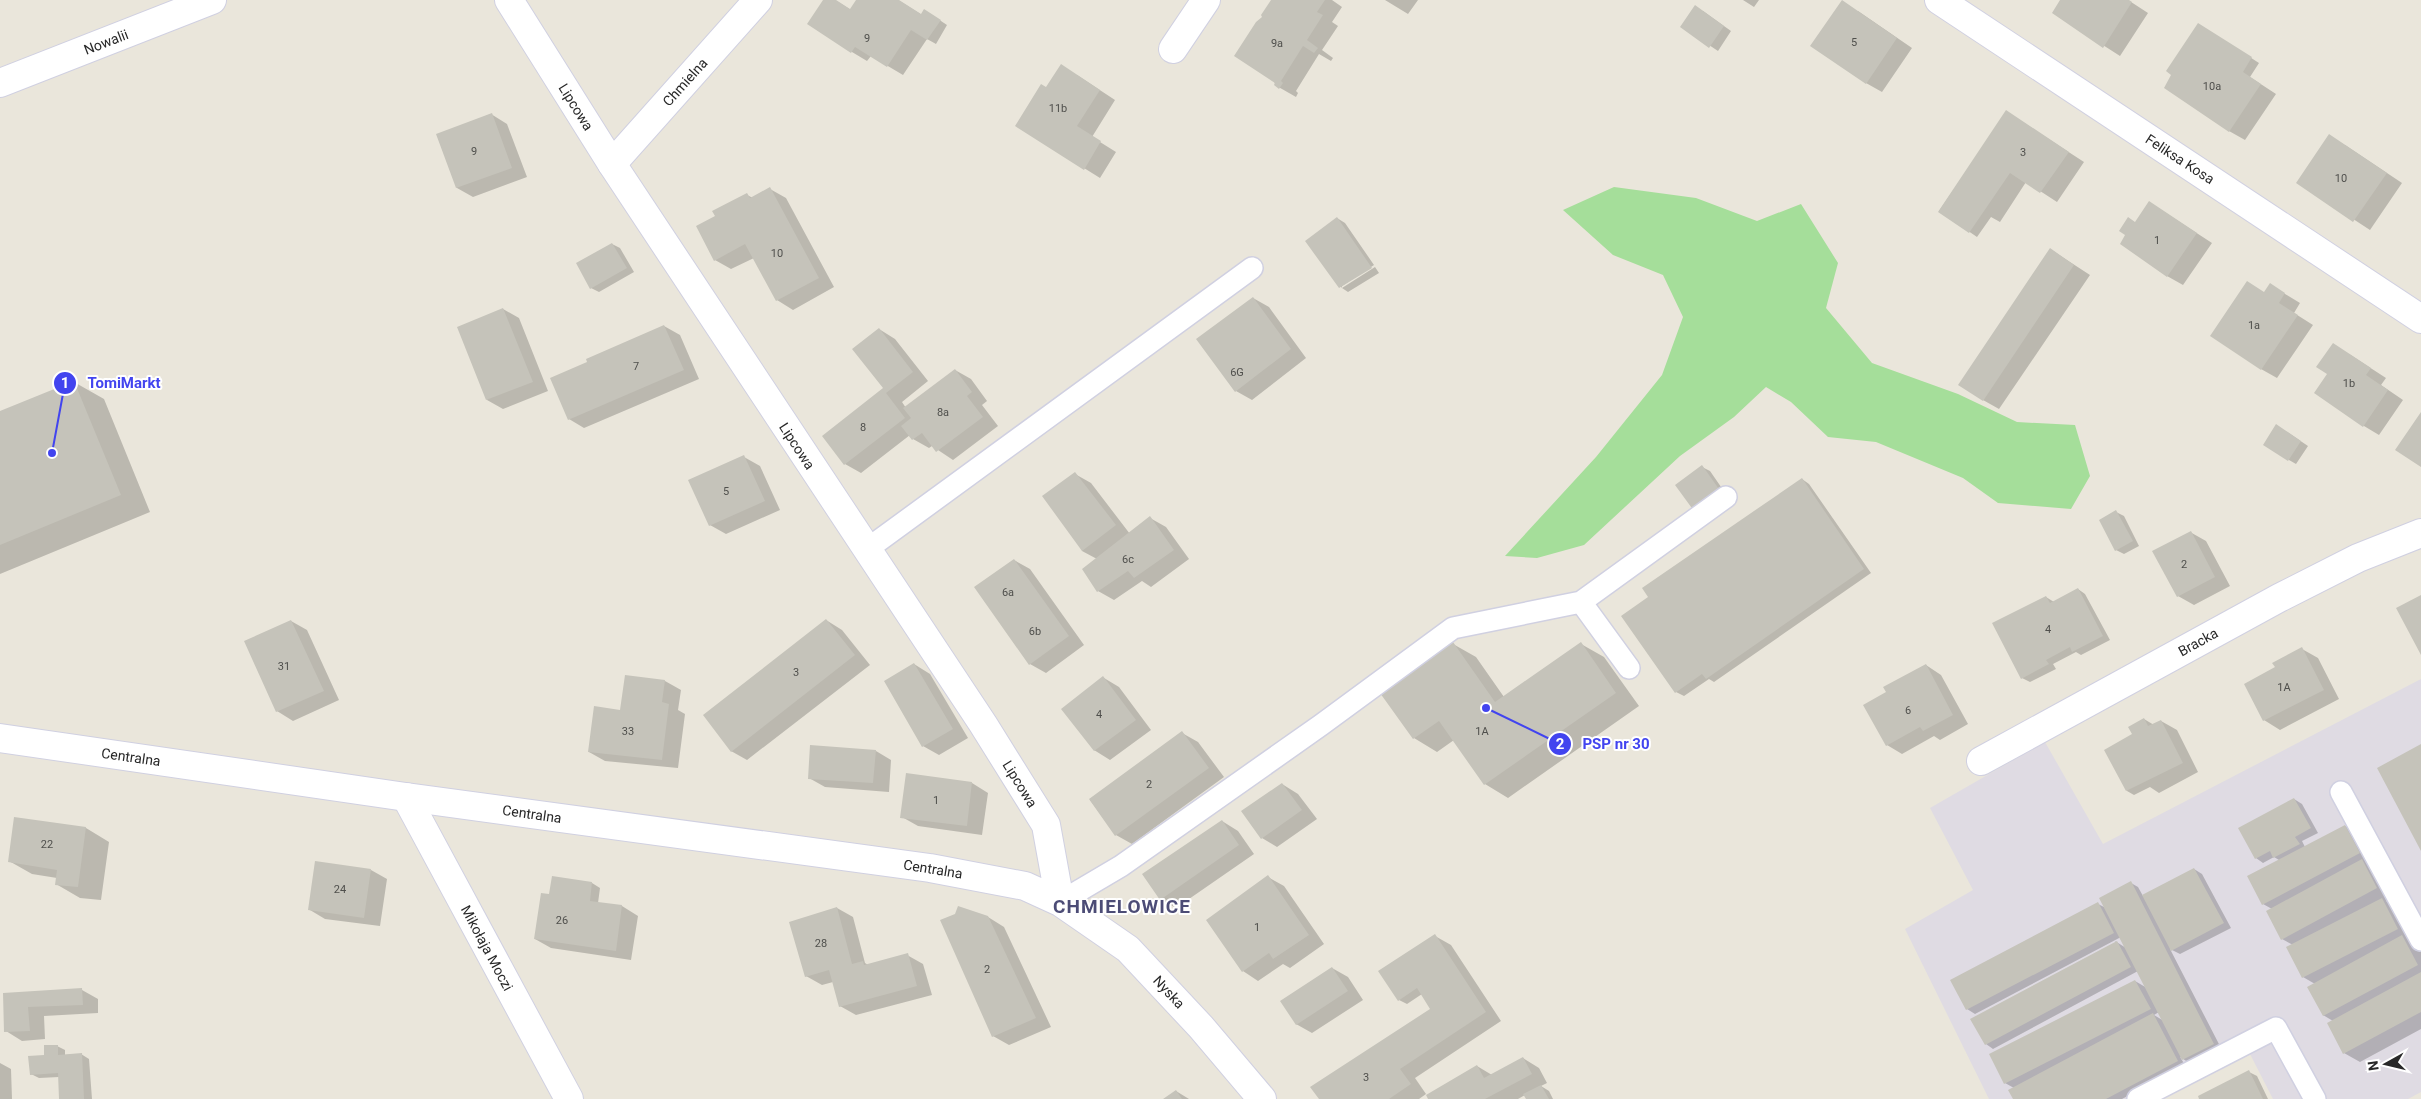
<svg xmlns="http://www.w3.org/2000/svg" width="2421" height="1099" viewBox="0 0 2421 1099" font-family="Roboto,sans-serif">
<rect width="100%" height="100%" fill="#eae6db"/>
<path fill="#dfdbe3" d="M2421 679V1092L2408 1099H2273L2250 1054 2161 1099H1989L1905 929 1973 890 1930 808 2045 742 2103 844Z"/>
<path fill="#a5de9a" d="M1614 187 1696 198 1757 221 1801 204 1838 263 1826 308 1872 363 1958 394 2017 422 2075 425 2090 476 2071 509 1998 503 1963 478 1876 442 1828 437 1791 402 1766 387 1734 417 1680 456 1584 545 1537 558 1505 556 1596 457 1662 375 1683 317 1663 275 1613 255 1563 210Z"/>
<path fill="#0003" fill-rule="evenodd" d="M824 0H835L851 10 858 0H898L922 15H932L947 25 936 44 927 39 903 75 871 56 867 61 852 52Z
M1273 0H1332L1342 7 1332 22 1338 26 1322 50 1333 58 1331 61 1319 54 1296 91 1298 93 1296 97 1275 85 1264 17Z
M1385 0H1418L1408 14Z
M1743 0H1759L1754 7Z
M2062 0H2128L2148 13 2120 56 2053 13Z
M1703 11 1731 31 1718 51 1682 27Z
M1858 11 1912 48 1882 92 1866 83Z
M2206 29 2259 63 2250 77 2276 94 2245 140 2229 131Z
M1077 75 1115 100 1092 137 1116 152 1100 178 1084 168 1046 89Z
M2007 112 2084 162 2057 202 2026 182 2000 222 1991 217 1977 237 1939 211Z
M491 114 507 124 527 177 473 197 457 188 437 135Z
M2345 145 2402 183 2370 230 2298 183Z
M770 189 786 198 834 287 793 310 777 300 754 258 731 269 715 260 716 216 747 195 753 198Z
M2149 202 2212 243 2183 285 2167 276 2136 223Z
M1337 218 1345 223 1374 265 1342 286V288L1307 241Z
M612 244 620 248 634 272 599 292 591 288Z
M2050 249 2090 275 1999 409 1983 400Z
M1375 267 1379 273 1348 292 1342 288Z
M2270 285 2300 303 2294 313 2313 325 2277 378 2261 369 2265 293Z
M1253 298 1269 307 1306 358 1252 400 1236 391Z
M503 309 519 318 548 391 503 409 487 400Z
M664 326 680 335 699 379 584 428 569 419Z
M879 329 895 339 928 381 902 402 906 408 955 370 971 379 987 401 982 405 998 426 953 460 932 446 929 448 913 439 910 435 861 473 845 464 884 388Z
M2349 354 2386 378 2381 385 2403 400 2379 435 2364 426Z
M74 382 104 399 150 512 0 574V412Z
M2284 430 2308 446 2296 464 2289 460Z
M744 457 760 466 780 510 726 534 710 525Z
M1702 467 1710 471 1728 497 1703 515Z
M1075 474 1091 483 1130 534 1150 518 1166 527 1189 559 1151 587 1142 581 1114 600 1098 591 1097 559 1082 551Z
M1802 479 1809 484 1871 573 1714 682 1709 679 1684 696 1676 692 1650 597Z
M2116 512 2124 516 2139 546 2124 554 2116 550Z
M2190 532 2206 541 2230 586 2194 605 2178 596Z
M1014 560 1030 569 1084 645 1046 673 1030 664Z
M2078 589 2085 594 2110 640 2081 655 2076 652 2053 664 2056 669 2030 682 2022 678 2046 597 2054 602Z
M826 620 842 630 870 665 747 760 731 751Z
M291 621 307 630 339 700 293 721 277 711Z
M1453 644 1476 657 1504 697 1581 644 1604 657 1639 706 1508 798 1485 784 1454 740 1437 752 1414 738Z
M2302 649 2318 658 2339 699 2280 730 2264 720 2276 668Z
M914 664 930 674 968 738 939 755 923 746Z
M1926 665 1941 675 1968 724 1940 740 1934 736 1902 754 1887 745 1888 692Z
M626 677 665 681 681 690 678 710 685 714 678 768 605 761 589 752 621 711Z
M1104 678 1119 687 1151 730 1110 760 1094 750Z
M2144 719 2154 725 2161 721 2177 730 2198 772 2159 793 2150 787 2134 795 2127 791 2134 735Z
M1182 733 1198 742 1224 777 1132 844 1116 835 1090 800Z
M876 751 891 760 889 792 825 787 809 778Z
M972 783 988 793 982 835 918 826 902 817Z
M1282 784 1298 794 1317 819 1277 847 1262 838Z
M2294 799 2302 804 2318 833 2302 841 2305 847 2345 826 2360 835 2392 898 2386 901 2398 908 2413 938 2409 940 2418 946 2421 951V1029L2360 1062 2344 1053 2333 1021 2323 1015 2315 984 2303 977 2293 945 2282 939 2272 909 2263 904 2279 860 2274 857 2263 863 2256 858Z
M15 818 86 828 109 842 101 900 80 898 56 884 57 878 32 874 9 861Z
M1222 821 1238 831 1254 854 1176 908 1160 899Z
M2194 869 2202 874 2231 928 2180 954 2170 949 2221 1048 2191 1064 2180 1057 2185 1065 2122 1099H2015L2014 1088 2005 1083 2135 981 2147 988 2138 971 1993 1049 1986 1044 2116 943 2115 941 2126 948 2121 937 1975 1014 1967 1009 2098 904 2106 908 2131 883 2138 887 2143 896ZM2159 1012 2164 1021 2154 1015Z
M371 870 387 879 380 926 325 919 310 910Z
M1268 877 1284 886 1324 944 1290 968 1283 964 1258 981 1243 971Z
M592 883 600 888 598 903 622 906 638 916 631 960 551 948 535 939 550 896Z
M837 908 853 917 865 963 868 965 907 955 923 964 932 995 856 1015 840 1006 833 982 822 985 806 976Z
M988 917 1004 927 1051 1027 1009 1045 993 1036Z
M1435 936 1451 945 1501 1021 1415 1078 1426 1094 1419 1099H1320L1432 1009 1422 994 1407 1004 1399 1000Z
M1332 968 1348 977 1363 1000 1312 1033 1296 1024Z
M82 990 98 999V1013L44 1016 45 1039 22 1041 6 1031 4 994Z
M57 1046 65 1050V1055L81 1054 89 1059 92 1099H60L59 1077 39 1078 31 1074Z
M1523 1058 1539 1068 1547 1083 1541 1086 1549 1091 1553 1099H1527L1525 1095 1518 1099H1430L1477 1066 1492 1075Z
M0 1063 11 1069 12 1099H0Z
M2249 1072 2257 1076 2268 1099H2201Z
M1176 1091 1189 1099H1165Z"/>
<path fill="#c5c3ba" d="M823 0H836L850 9 856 0H899L921 14 924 9 941 20 927 40 911 30 887 67 855 47 851 53 807 24Z
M1271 0H1325L1317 12 1323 15 1307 40 1318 48 1314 53 1303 46 1281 81 1283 83 1279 89 1274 85 1275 83 1234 56 1256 22 1262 17 1261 15Z
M1842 0 1897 38 1866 84 1810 46Z
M2060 0H2129L2132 2 2103 48 2052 13Z
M1695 5 1724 26 1709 48 1680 27Z
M2198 23 2252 57 2243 72 2261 84 2229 132 2164 88 2171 75 2166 71Z
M1061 64 1100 90 1077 126 1101 141 1084 170 1015 126 1041 84 1046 87Z
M2006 110 2069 152 2040 193 2010 173 1969 233 1938 212Z
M492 113 512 168 456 188 436 134Z
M2329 134 2387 173 2353 222 2296 183Z
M770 187 819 278 776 301 745 244 714 261 696 226 715 216 712 211 747 193 750 198Z
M2149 201 2197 233 2167 277 2120 244 2125 235 2119 231 2128 217 2135 222Z
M1337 217 1372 268 1339 288 1305 241Z
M612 243 627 268 590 289 576 263Z
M2050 248 2074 265 1983 401 1958 385Z
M2247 281 2264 292 2270 283 2285 293 2279 303 2298 315 2261 370 2210 336Z
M1253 297 1291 349 1235 392 1196 339Z
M503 308 533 382 486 400 457 327Z
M664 325 684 370 568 420 550 378 587 362 586 359Z
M879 328 913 372 886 393 905 418 844 465 822 436 883 388 852 349Z
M2333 343 2371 368 2366 375 2388 390 2363 427 2314 393 2327 374 2316 367Z
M955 369 972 392 967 396 983 417 936 452 922 433 912 440 901 426 911 418 903 408Z
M74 381 121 495 0 545V411Z
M2421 412V467L2395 450Z
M2276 424 2301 441 2288 461 2263 445Z
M744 455 765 501 709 526 688 480Z
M1702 465 1721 492 1694 511 1675 485Z
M1075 472 1116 525 1082 551 1042 496Z
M1802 478 1864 569 1706 679 1702 674 1675 693 1621 616 1648 597 1642 588Z
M2116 510 2133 541 2115 551 2099 520Z
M1150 516 1174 550 1134 578 1128 571 1097 592 1082 569Z
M2191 531 2215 577 2177 597 2152 551Z
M1014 559 1069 636 1029 665 974 587Z
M2078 588 2103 636 2072 652 2070 647 2046 660 2049 664 2021 679 1992 623 2046 596 2050 603Z
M2421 595V655L2396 608Z
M826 619 855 655 731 752 703 715Z
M291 620 324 691 276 712 244 641Z
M1453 642 1495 702 1581 642 1616 693 1484 785 1439 721 1413 739 1380 693Z
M2302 647 2324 690 2263 721 2244 684 2275 667 2272 663Z
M914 663 953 729 922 747 884 681Z
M1926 664 1953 715 1923 731 1920 727 1886 746 1863 705 1886 692 1883 687Z
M625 675 665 680 662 702 669 704 662 760 588 752 594 706 620 710Z
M1103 676 1136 720 1094 751 1061 709Z
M2144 718 2148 726 2161 720 2183 763 2126 791 2104 750 2132 734 2128 727Z
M1182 731 1209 768 1115 836 1089 799Z
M2421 744V851L2377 768Z
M810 745 876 750 873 783 808 779Z
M906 773 972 782 967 826 900 818Z
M1282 783 1302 810 1261 839 1241 811Z
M2294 798 2311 828 2295 837 2300 844 2273 858 2270 851 2255 859 2238 828Z
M14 817 86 827 78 887 55 885 57 870 8 862Z
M1222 820 1239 845 1160 900 1142 874Z
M2345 825 2360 853 2262 905 2247 876Z
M2362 859 2377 888 2281 940 2266 911Z
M315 861 371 869 364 918 308 910Z
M2194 868 2224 923 2171 951 2142 895Z
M1268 875 1309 935 1273 959 1269 953 1242 972 1206 920Z
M552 876 592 882 590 901 622 905 616 951 534 939 541 893 549 894Z
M2131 881 2214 1044 2182 1060 2099 898Z
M2382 898 2398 929 2302 978 2286 947Z
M2098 902 2114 933 1966 1010 1950 980Z
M958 906 988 916 1036 1018 992 1037 940 920 955 914Z
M837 907 852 964 863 961 864 965 908 953 917 986 839 1007 829 970 805 977 789 922Z
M1435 934 1486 1012 1400 1069 1411 1084 1389 1099H1319L1310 1087 1430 1009 1417 988 1398 1001 1378 971Z
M2402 935 2418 965 2323 1016 2307 987Z
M2117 941 2131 967 1985 1045 1970 1019Z
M1332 967 1348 991 1296 1025 1280 1001Z
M2421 972V1012L2343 1054 2327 1023Z
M2135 980 2151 1009 2004 1084 1989 1054Z
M82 988 83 1005 28 1007 30 1031 4 1032 3 993Z
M2153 1013 2178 1061 2106 1099H2013L2008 1090Z
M44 1045H58V1055L82 1053 84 1099H59L58 1073 30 1075 28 1056 44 1055Z
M1523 1057 1532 1074 1485 1099H1428L1426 1095 1477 1065 1484 1078Z
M2249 1070 2263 1099H2199L2198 1096Z
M1541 1085 1549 1099H1526L1523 1094Z
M1176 1090 1182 1099H1163Z"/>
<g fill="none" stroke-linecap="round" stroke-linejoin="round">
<g stroke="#d0d0e1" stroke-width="24">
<path id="service" d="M866 550 1252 268
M1581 602 1726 497
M2341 792 2421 940
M1060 902 1121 866 1321 725 1453 628 1581 602 1629 668
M2138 1099 2276 1028 2315 1099"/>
</g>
<g stroke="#d0d0e1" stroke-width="30">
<path id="minor" d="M1939 0 2421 319
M1173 49 1206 0
M0 83 212 0
M612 164 758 0
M1981 761 2279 598 2358 558 2421 533
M406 797 569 1099"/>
</g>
<g stroke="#d0d0e1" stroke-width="30">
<path id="tertiary" d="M509 0 612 164 983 724 1046 825 1060 902
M0 738 406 797 930 868 1025 886 1060 902 1128 949 1201 1027 1262 1099"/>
</g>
<use href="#service" stroke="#fff" stroke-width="21"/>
<use href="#minor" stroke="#fff" stroke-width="28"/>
<use href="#tertiary" stroke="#fff" stroke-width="28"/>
</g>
<g text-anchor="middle" stroke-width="4" stroke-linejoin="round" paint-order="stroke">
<g font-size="11" fill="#4f4f4c">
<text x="867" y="42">9</text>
<text x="1854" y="46">5</text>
<text x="1277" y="47">9a</text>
<text x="2212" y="90">10a</text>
<text x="1058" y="112">11b</text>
<text x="474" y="155">9</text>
<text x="2023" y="156">3</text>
<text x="2341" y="182">10</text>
<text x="2157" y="244">1</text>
<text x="777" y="257">10</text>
<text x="2254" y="329">1a</text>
<text x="636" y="370">7</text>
<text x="1237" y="376">6G</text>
<text x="2349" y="387">1b</text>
<text x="943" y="416">8a</text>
<text x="863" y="431">8</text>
<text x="726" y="495">5</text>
<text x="1128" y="563">6c</text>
<text x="2184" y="568">2</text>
<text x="1008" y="596">6a</text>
<text x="2048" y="633">4</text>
<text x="1035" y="635">6b</text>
<text x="284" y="670">31</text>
<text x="796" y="676">3</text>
<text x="2284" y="691">1A</text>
<text x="1908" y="714">6</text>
<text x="1099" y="718">4</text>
<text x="628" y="735">33</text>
<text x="1482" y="735">1A</text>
<text x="1149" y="788">2</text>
<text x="936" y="804">1</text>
<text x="47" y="848">22</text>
<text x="340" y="893">24</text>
<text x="562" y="924">26</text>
<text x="1257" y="931">1</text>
<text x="821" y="947">28</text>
<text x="987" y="973">2</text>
<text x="1366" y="1081">3</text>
</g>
<g font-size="14" fill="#282828" stroke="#fff">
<text transform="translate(106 42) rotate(-21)" y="5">Nowalii</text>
<text transform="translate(685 82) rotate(-48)" y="5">Chmielna</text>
<text transform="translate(576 107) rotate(58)" y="5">Lipcowa</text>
<text transform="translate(2180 159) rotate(33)" y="5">Feliksa Kosa</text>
<text transform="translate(797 446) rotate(57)" y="5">Lipcowa</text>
<text transform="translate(2198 642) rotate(-29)" y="5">Bracka</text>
<text transform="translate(131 757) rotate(8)" y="5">Centralna</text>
<text transform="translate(1020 784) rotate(58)" y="5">Lipcowa</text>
<text transform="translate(532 814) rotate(8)" y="5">Centralna</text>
<text transform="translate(933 869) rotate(9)" y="5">Centralna</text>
<text transform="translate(487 948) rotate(62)" y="5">Mikołaja Moczi</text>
<text transform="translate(1169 992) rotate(47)" y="5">Nyska</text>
</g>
<g font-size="19" font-weight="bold" letter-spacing="1" fill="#4c4c76" stroke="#fff">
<text x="1122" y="913">CHMIELOWICE</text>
</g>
</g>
<path fill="none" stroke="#4244ef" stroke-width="2" d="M52 453L65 383M1486 708L1560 744"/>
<g fill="#4244ef" stroke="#fff" stroke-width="2">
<circle cx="52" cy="453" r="5"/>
<circle cx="1486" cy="708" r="5"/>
<circle cx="65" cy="383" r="12"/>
<circle cx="1560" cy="744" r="12"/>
</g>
<g font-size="15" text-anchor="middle" font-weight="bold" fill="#fff">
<text x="65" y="388">1</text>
<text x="1560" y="749">2</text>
</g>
<g font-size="15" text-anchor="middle" font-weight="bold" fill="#4244ef" stroke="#fff" stroke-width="4" stroke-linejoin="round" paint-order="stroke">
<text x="124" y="388">TomiMarkt</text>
<text x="1616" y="749">PSP nr 30</text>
</g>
<g transform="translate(2386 1064) rotate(262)" stroke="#ffffff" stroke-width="4" paint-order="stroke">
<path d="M0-4L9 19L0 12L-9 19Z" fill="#282828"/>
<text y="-8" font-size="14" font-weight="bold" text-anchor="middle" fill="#282828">N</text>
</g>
</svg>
